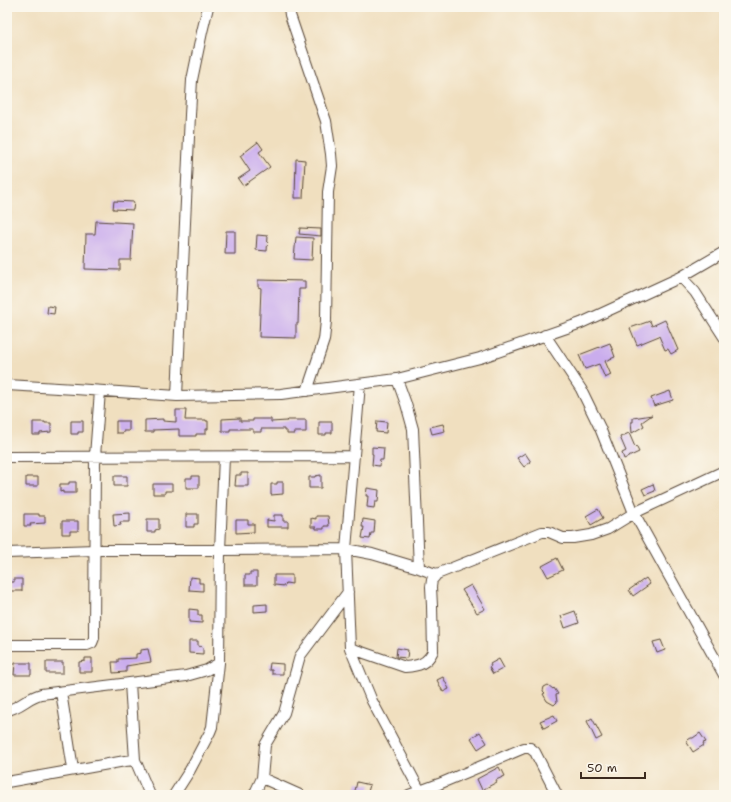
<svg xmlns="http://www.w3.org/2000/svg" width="731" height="802" viewBox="0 0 731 802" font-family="'Shantell Sans',sans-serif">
<rect width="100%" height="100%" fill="#fbf7ec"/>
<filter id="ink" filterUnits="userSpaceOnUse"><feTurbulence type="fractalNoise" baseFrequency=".025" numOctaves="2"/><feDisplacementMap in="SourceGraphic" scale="8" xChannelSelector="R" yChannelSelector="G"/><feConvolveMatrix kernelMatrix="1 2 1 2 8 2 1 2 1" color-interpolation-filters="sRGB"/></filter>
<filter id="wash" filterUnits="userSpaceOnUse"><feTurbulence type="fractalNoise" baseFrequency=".012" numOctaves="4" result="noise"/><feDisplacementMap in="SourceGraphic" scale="16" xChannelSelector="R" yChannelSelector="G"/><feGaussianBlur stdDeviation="0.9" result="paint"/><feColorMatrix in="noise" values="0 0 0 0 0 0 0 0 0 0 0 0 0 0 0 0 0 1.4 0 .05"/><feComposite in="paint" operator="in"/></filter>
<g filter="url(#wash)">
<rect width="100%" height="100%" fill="#f0dfbf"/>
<g id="blocks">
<path fill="#caaded" d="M258 142 263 149 259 152 270 167 243 186 238 179 250 171 240 156Z
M296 159 305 160 303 198H295Z
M114 201 134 202 133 210 113 209Z
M96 221 133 223 131 260H120V270L85 269 86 234H95Z
M300 228 321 229V236L299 234Z
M226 231H235V254H225Z
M257 235 268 236 267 251 256 250Z
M296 237 313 238 312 260 294 259Z
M258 280 305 281V289H299L298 324H296V338L259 337 261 288 258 287Z
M48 306 55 307 54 314 47 313Z
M665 320 678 350 671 354 668 349 665 350 659 336 637 345 630 328 650 321 652 326Z
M610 343 615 357 605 361 611 375 605 378 599 364 585 369 579 355Z
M670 391 673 400 654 406 651 398Z
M176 410H186L185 420H206V421H208V429H206V434H196V436H179V429L153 430V432H145V420L163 419V421L176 422Z
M652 415 642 422 644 426 632 433 631 422H633V418Z
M240 418V421H253V419H271V422L287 421 288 420H306V432H294V434H287V431H284V429H261V432H253V429H230V431H222V419Z
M71 421H83V432H78V434H71Z
M116 421H129V431H123V433H116Z
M377 421 387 422 386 433 376 432Z
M33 422H45V423H51V432L40 433V435H33Z
M319 422H332V433H326V435H319Z
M443 424 445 431 432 434 430 427Z
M629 433 635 447 636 446 639 452 624 459 622 453 626 451 620 437Z
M372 447 384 448 383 460H380L379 466 372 465 373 454H372Z
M525 453 531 462 524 467 517 458Z
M241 473H248V486H235L236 475H241Z
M321 475V488H309V477H315V476Z
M114 476H127V486H114Z
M192 476H199V488H186V478H192Z
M26 477H38V486H26Z
M69 482H76V493H63V491L60 492V484H69Z
M277 482H283V494L271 495V484H277Z
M153 484H172V491H165V494H153Z
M653 484 655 491 645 495 642 489Z
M367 488 379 490 378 502H375L374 508 367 507 368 496H366Z
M598 509 603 518 591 525 586 516Z
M130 513V522H120L121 525 114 526 113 514Z
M24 514H39V516H45V523L30 524 31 526H24Z
M186 514H198V524H194V527H186Z
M274 515H283V521H288V527H267V520L274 521Z
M316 516H328L329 526H324V529H316V527H311V518L316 519Z
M147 519H159V529L155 530V532H147Z
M363 519 375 521 374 533H371L370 539 362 538 364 527H362Z
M236 520H248V524H254V532L236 533Z
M62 521H78V531H70V534H62Z
M557 558 563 570 548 577 542 566Z
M250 572H257V585H245V575H250Z
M274 575H292V584L286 583 285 586 274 585Z
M190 577 199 578V583H203V591L189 590Z
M646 578 650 584 633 596 629 590Z
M14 579H22V591H9V582H14Z
M471 585 485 609 477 613 462 590Z
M267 604V611L254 612V605Z
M189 609 198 610V615H202V623L189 622Z
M575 611 579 623 565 628 561 616Z
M661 640 665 650 657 653 653 642Z
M189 641H198V646L203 647V654L189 653Z
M397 648 408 650 407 658 396 657Z
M148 649 151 662 126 666V672L113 673 112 662H118V659L136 658V654L141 653V650Z
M85 658H92V672H79V662L85 661Z
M499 659 504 668 493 674 489 667 491 666 490 664Z
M46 662H63V673H46Z
M15 663H31V675H14Z
M270 663 283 664V674H272V670H269Z
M443 677 449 689 443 692 437 680Z
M548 685 553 689 554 688 558 694 556 695 557 702 554 705 547 701 543 694 545 693 543 691 544 687Z
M554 715 557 721 544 728 540 721Z
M592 718 602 737 596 740 587 721Z
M480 732 487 743 478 749 471 738Z
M700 733 706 742 703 743 704 745 693 752 686 741 691 738H693Z
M499 767 501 771 502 770 505 776 496 780 497 782 482 790 477 779Z
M357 782 370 785 367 795H354Z"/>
</g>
</g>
<g filter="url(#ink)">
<use href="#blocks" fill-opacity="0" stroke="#564536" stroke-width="1"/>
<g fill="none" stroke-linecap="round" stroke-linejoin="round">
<g stroke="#564536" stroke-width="12">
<path id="street" d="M289 7 290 15 326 121 331 154 332 166 328 192 326 321 324 340 307 391
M681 277 695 292 724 337
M545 335 581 389 600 428 634 513 724 675
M397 379 406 404 413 429 419 568
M7 385 75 389 177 396 281 394 397 379 480 358 581 323 681 277 724 252
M177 396 190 115 192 80 202 32 208 7
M7 457 354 456
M7 553 95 550H220L346 549 360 384
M7 645H87L92 643 94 638 95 456 100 391
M350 648 405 667C418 666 427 664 433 651L432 606 431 587 432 580 437 574
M130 683 135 760 150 795
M61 692 73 769
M7 710C20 708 28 697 41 694L186 676 207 670 219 663
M262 778 300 795
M7 782 125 761 135 760
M174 795 190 770 210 732 212 727 219 663 220 550 224 457
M254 795 262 778 265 745 284 713 300 656 348 592
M409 795 420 791
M557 795 535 752 530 748H524L439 784 420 791 372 701 350 648 346 549 372 554 419 568 430 572 437 574 542 532H549L563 538H573L591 535 608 529 634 513 724 471"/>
</g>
<use href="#street" stroke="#fff" stroke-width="10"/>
</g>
</g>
<rect width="731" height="802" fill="none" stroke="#fbf7ec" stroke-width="24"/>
<path d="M581 772v6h64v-6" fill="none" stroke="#3b2a1e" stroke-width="2"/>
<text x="587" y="772" font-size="12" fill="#3b2a1e" stroke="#fbf7ec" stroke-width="3" paint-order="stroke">50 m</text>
</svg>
